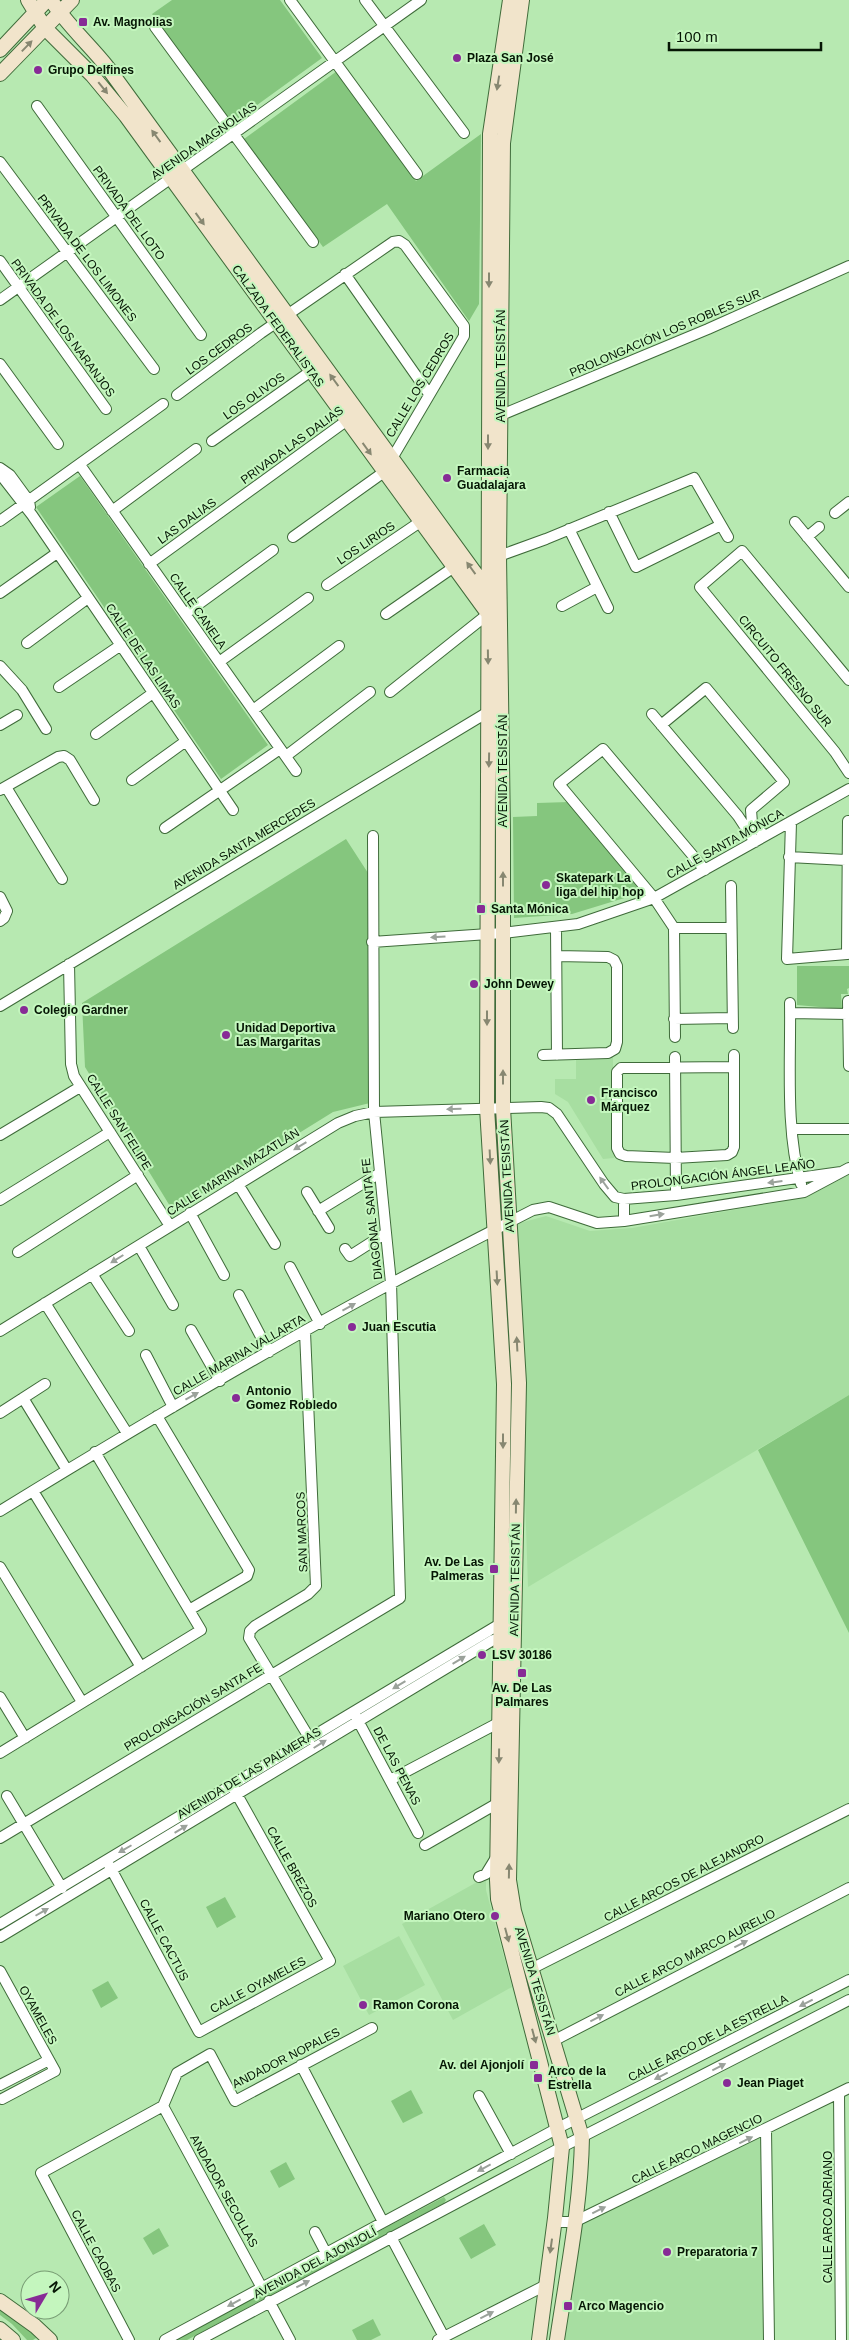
<svg xmlns="http://www.w3.org/2000/svg" width="849" height="2340" viewBox="0 0 849 2340" font-family="Arial,sans-serif">
<rect width="100%" height="100%" fill="#b7e9b1"/>
<path fill="#a7dea1" d="M576 1056H613L614 1158 603 1159 568 1102 555 1094V1079H576Z
M849 1175V1395L528 1587 516 1224 546 1216 590 1231 632 1228 807 1197Z
M486 1877V1890L512 1987 453 2020 402 1924Z
M399 1936 425 1985 369 2015 343 1966Z
M764 2132 766 2340H559L574 2227Z"/>
<path fill="#85c67e" d="M172 0H280L322 58 231 124 152 14Z
M337 71 416 181 481 134 479 304 469 321 387 204 323 247 244 139Z
M80 476 268 745 221 779 36 507Z
M569 802 644 892 572 914 514 918 513 817 537 816V803Z
M346 839 368 873 370 1103 333 1112 173 1211 85 1067 82 1003Z
M797 966H849V988L847 989 848 994H841L842 1009 797 1005Z
M849 1395V1633L758 1450Z
M225 1897 236 1917 217 1928 206 1907Z
M108 1981 118 1998 101 2008 92 1990Z
M411 2090 423 2113 403 2123 391 2101Z
M286 2162 295 2179 279 2188 270 2171Z
M444 2197 446 2200 444 2203 187 2340H173Z
M484 2224 496 2245 471 2259 459 2238Z
M159 2228 169 2246 153 2255 143 2238Z
M0 2307 39 2336 33 2340H27L12 2324 0 2315Z
M373 2319 381 2335 371 2340H357L352 2330Z"/>
<g fill="none" stroke-linecap="round" stroke-linejoin="round">
<g stroke="#3f6b3a" stroke-width="12">
<path id="street" d="M290 0 417 174
M365 0 464 133
M155 27 313 242
M37 106 201 335
M0 162 154 369
M0 261 106 409
M345 274 429 394
M0 300 421 0
M0 364 58 444
M177 395 261 333 393 242 399 241 405 245 464 326V336L384 472 293 537
M494 418 708 329 849 266
M212 441 311 371
M80 465 296 771
M0 468 10 475 29 501 30 507
M2 470 4 479 32 515 233 810
M112 511 196 449
M609 512 636 567 721 525
M835 513 849 502
M0 521 163 404
M795 522 849 587
M569 529 608 608
M807 537 819 527
M499 556 546 539 694 478 728 537
M149 564 353 416
M327 585 420 522
M0 593 57 553
M562 606 597 587
M185 614 273 550
M386 614 454 567
M27 643 88 598
M219 662 308 598
M0 666 22 690 46 729
M849 680 742 551 700 587 835 752 849 773
M59 687 121 645
M390 692 488 614
M253 710 339 646
M652 714 738 816 755 842
M0 725 17 715
M661 725 706 688 784 782 751 810 752 823 765 836
M96 734 153 693
M286 756 370 692
M132 780 186 741
M6 787 62 879
M0 790 58 757 64 756 70 760 94 800
M791 822 787 959 847 954 848 821
M165 828 280 749
M789 857 846 860
M731 886 733 1028
M0 897 7 911 4 918 0 921
M556 927 557 1055
M674 928H731
M372 942 503 933 578 924 654 898 849 789
M69 964 71 1064 74 1076 170 1226
M848 1001 849 1066
M790 1003C791 1060 785 1130 801 1184
M0 1006 493 709
M790 1013 848 1014
M674 1019 732 1018
M675 1037 674 928 654 898 559 784 603 749 705 870
M543 1055 608 1053 615 1049 617 1042V966L614 960 608 957 557 956
M675 1057 676 1195
M733 1067 621 1068 617 1072V1148L620 1154 626 1156 675 1158 727 1155 732 1152 734 1147V1055
M792 1129H849
M0 1135 80 1087
M238 1184 275 1244
M307 1192 329 1228
M624 1199V1221
M0 1200 110 1132
M318 1211 380 1173
M190 1213 224 1275
M139 1246 173 1305
M345 1249 350 1256 386 1233
M18 1252 138 1175
M290 1267 320 1324
M92 1274 129 1331
M239 1295 269 1352
M45 1303 127 1433
M191 1330 220 1381
M0 1331 338 1123 355 1116 374 1112 541 1107 549 1108 557 1114 604 1184 615 1197 624 1199 676 1195 841 1172
M305 1332 316 1586 308 1594 255 1626 250 1631 249 1638 310 1739
M146 1355 173 1407
M23 1398 67 1470
M0 1413 45 1384
M157 1416 249 1570 247 1576 189 1610
M33 1491 141 1667
M0 1511C129 1432 259 1354 392 1283 439 1258 486 1234 533 1210L549 1207 597 1223 624 1221 804 1192 849 1168
M0 1567 82 1702
M0 1697 25 1738
M355 1715 418 1833
M0 1753 201 1630 95 1452
M390 1780 500 1722
M7 1796 62 1888
M0 1838 400 1598 391 1283 374 1112 373 836
M425 1845 498 1803
M109 1865 199 2032 330 1961 235 1791
M479 1877 486 1874 497 1856
M0 1924 495 1627 507 1625
M0 1937 493 1640 506 1637
M531 1969 849 1809
M0 1971 55 2071 2 2099
M553 2041 849 1888
M301 2065 383 2222
M0 2085 49 2060
M839 2093 841 2340
M479 2096 511 2154
M163 2106 262 2288
M766 2130 769 2340
M555 2218 560 2222H574L849 2088
M315 2232 326 2253
M391 2237 444 2337
M269 2301 290 2340
M129 2340 41 2173 163 2106 177 2073 210 2054 235 2101 372 2028
M165 2340 558 2128 849 1980
M199 2340 562 2147 849 2000
M438 2340 546 2285"/>
</g>
<g stroke="#3f6b3a" stroke-width="16">
<path id="secondary" d="M28 0 45 28 92 75 126 116 489 615
M51 0C67 25 90 45 108 68L489 592
M510 0 490 134 487 1108 504 1384 497 1880 498 1899 562 2147 555 2218 539 2340
M522 0 503 143 499 556 503 832V1108L519 1383 509 1880 514 1911 582 2137C581 2205 567 2273 557 2340
M0 50 47 0
M0 74 72 0
M0 2301 35 2326 50 2340
M0 2329 13 2340"/>
</g>
<use href="#street" stroke="#fff" stroke-width="10"/>
<use href="#secondary" stroke="#f1e4cb" stroke-width="14"/>
</g>
<defs><path id="oneway-solid" d="M-6-.8H1V-3.2L6.5 0L1 3.2V.8H-6Z" transform="scale(1.25)"/></defs>
<g fill="#878771">
<use href="#oneway-solid" transform="translate(27 46) rotate(-46)"/>
<use href="#oneway-solid" transform="translate(498 83) rotate(99)"/>
<use href="#oneway-solid" transform="translate(103 88) rotate(51)"/>
<use href="#oneway-solid" transform="translate(156 136) rotate(-126)"/>
<use href="#oneway-solid" transform="translate(200 219) rotate(54)"/>
<use href="#oneway-solid" transform="translate(489 280) rotate(90)"/>
<use href="#oneway-solid" transform="translate(334 380) rotate(-126)"/>
<use href="#oneway-solid" transform="translate(488 442) rotate(90)"/>
<use href="#oneway-solid" transform="translate(367 449) rotate(54)"/>
<use href="#oneway-solid" transform="translate(471 568) rotate(-126)"/>
<use href="#oneway-solid" transform="translate(488 657) rotate(89)"/>
<use href="#oneway-solid" transform="translate(489 760) rotate(91)"/>
<use href="#oneway-solid" transform="translate(503 879) rotate(-90)"/>
<use href="#oneway-solid" transform="translate(487 1018) rotate(90)"/>
<use href="#oneway-solid" transform="translate(503 1077) rotate(-90)"/>
<use href="#oneway-solid" transform="translate(490 1157) rotate(87)"/>
<use href="#oneway-solid" transform="translate(497 1278) rotate(87)"/>
<use href="#oneway-solid" transform="translate(517 1344) rotate(-93)"/>
<use href="#oneway-solid" transform="translate(503 1441) rotate(90)"/>
<use href="#oneway-solid" transform="translate(516 1506) rotate(-89)"/>
<use href="#oneway-solid" transform="translate(499 1756) rotate(91)"/>
<use href="#oneway-solid" transform="translate(509 1871) rotate(-89)"/>
<use href="#oneway-solid" transform="translate(507 1935) rotate(75)"/>
<use href="#oneway-solid" transform="translate(534 2036) rotate(75)"/>
<use href="#oneway-solid" transform="translate(551 2246) rotate(98)"/>
</g>
<g fill="#9ba29b">
<use href="#oneway-solid" transform="translate(438 937) rotate(176)"/>
<use href="#oneway-solid" transform="translate(454 1109) rotate(178)"/>
<use href="#oneway-solid" transform="translate(300 1146) rotate(149)"/>
<use href="#oneway-solid" transform="translate(775 1182) rotate(173)"/>
<use href="#oneway-solid" transform="translate(604 1183) rotate(-126)"/>
<use href="#oneway-solid" transform="translate(657 1215) rotate(-9)"/>
<use href="#oneway-solid" transform="translate(117 1259) rotate(148)"/>
<use href="#oneway-solid" transform="translate(349 1307) rotate(-29)"/>
<use href="#oneway-solid" transform="translate(192 1396) rotate(-29)"/>
<use href="#oneway-solid" transform="translate(459 1660) rotate(-31)"/>
<use href="#oneway-solid" transform="translate(399 1685) rotate(149)"/>
<use href="#oneway-solid" transform="translate(320 1744) rotate(-32)"/>
<use href="#oneway-solid" transform="translate(181 1829) rotate(-31)"/>
<use href="#oneway-solid" transform="translate(125 1849) rotate(150)"/>
<use href="#oneway-solid" transform="translate(42 1912) rotate(-30)"/>
<use href="#oneway-solid" transform="translate(741 1944) rotate(-27)"/>
<use href="#oneway-solid" transform="translate(806 2003) rotate(153)"/>
<use href="#oneway-solid" transform="translate(597 2018) rotate(-27)"/>
<use href="#oneway-solid" transform="translate(719 2067) rotate(-27)"/>
<use href="#oneway-solid" transform="translate(661 2076) rotate(153)"/>
<use href="#oneway-solid" transform="translate(746 2140) rotate(-26)"/>
<use href="#oneway-solid" transform="translate(484 2168) rotate(152)"/>
<use href="#oneway-solid" transform="translate(599 2210) rotate(-26)"/>
<use href="#oneway-solid" transform="translate(303 2284) rotate(-27)"/>
<use href="#oneway-solid" transform="translate(234 2303) rotate(152)"/>
<use href="#oneway-solid" transform="translate(487 2315) rotate(-27)"/>
</g>
<g fill="#872b96" stroke="#c4f6be" stroke-width="2">
<rect x="78" y="17" width="10" height="10" rx="2.5"/>
<circle cx="457" cy="58" r="5"/>
<circle cx="38" cy="70" r="5"/>
<circle cx="447" cy="478" r="5"/>
<circle cx="546" cy="885" r="5"/>
<rect x="476" y="904" width="10" height="10" rx="2.5"/>
<circle cx="474" cy="984" r="5"/>
<circle cx="24" cy="1010" r="5"/>
<circle cx="226" cy="1035" r="5"/>
<circle cx="591" cy="1100" r="5"/>
<circle cx="352" cy="1327" r="5"/>
<circle cx="236" cy="1398" r="5"/>
<rect x="489" y="1564" width="10" height="10" rx="2.5"/>
<circle cx="482" cy="1655" r="5"/>
<rect x="517" y="1668" width="10" height="10" rx="2.5"/>
<circle cx="495" cy="1916" r="5"/>
<circle cx="363" cy="2005" r="5"/>
<rect x="529" y="2060" width="10" height="10" rx="2.5"/>
<rect x="533" y="2073" width="10" height="10" rx="2.5"/>
<circle cx="727" cy="2083" r="5"/>
<circle cx="667" cy="2252" r="5"/>
<rect x="563" y="2301" width="10" height="10" rx="2.5"/>
</g>
<g text-anchor="middle" stroke-width="4" stroke-linejoin="round" paint-order="stroke">
<g font-size="12" font-weight="bold" fill="#051604" stroke="#c4f6be" text-anchor="start">
<text x="93" y="26">Av. Magnolias</text>
<text x="467" y="62">Plaza San José</text>
<text x="48" y="74">Grupo Delfines</text>
<text x="457" y="475">Farmacia<tspan x="457" dy="14">Guadalajara</tspan></text>
<text x="556" y="882">Skatepark La<tspan x="556" dy="14">liga del hip hop</tspan></text>
<text x="491" y="913">Santa Mónica</text>
<text x="484" y="988">John Dewey</text>
<text x="34" y="1014">Colegio Gardner</text>
<text x="236" y="1032">Unidad Deportiva<tspan x="236" dy="14">Las Margaritas</tspan></text>
<text x="601" y="1097">Francisco<tspan x="601" dy="14">Márquez</tspan></text>
<text x="362" y="1331">Juan Escutia</text>
<text x="246" y="1395">Antonio<tspan x="246" dy="14">Gomez Robledo</tspan></text>
<text x="484" y="1566" text-anchor="end">Av. De Las<tspan x="484" dy="14">Palmeras</tspan></text>
<text x="492" y="1659">LSV 30186</text>
<text x="522" y="1692" text-anchor="middle">Av. De Las<tspan x="522" dy="14">Palmares</tspan></text>
<text x="485" y="1920" text-anchor="end">Mariano Otero</text>
<text x="373" y="2009">Ramon Corona</text>
<text x="524" y="2069" text-anchor="end">Av. del Ajonjolí</text>
<text x="548" y="2075">Arco de la<tspan x="548" dy="14">Estrella</tspan></text>
<text x="737" y="2087">Jean Piaget</text>
<text x="677" y="2256">Preparatoria 7</text>
<text x="578" y="2310">Arco Magencio</text>
</g>
<g font-size="12" fill="#051604" stroke="#c4f6be">
<text transform="translate(204 141) rotate(-35)" y="4">AVENIDA MAGNOLIAS</text>
<text transform="translate(129 213) rotate(54)" y="4">PRIVADA DEL LOTO</text>
<text transform="translate(87 258) rotate(53)" y="4">PRIVADA DE LOS LIMONES</text>
<text transform="translate(278 326) rotate(54)" y="4">CALZADA FEDERALISTAS</text>
<text transform="translate(63 328) rotate(54)" y="4">PRIVADA DE LOS NARANJOS</text>
<text transform="translate(665 333) rotate(-23)" y="4">PROLONGACIÓN LOS ROBLES SUR</text>
<text transform="translate(219 349) rotate(-36)" y="4">LOS CEDROS</text>
<text transform="translate(501 366) rotate(-90)" y="4">AVENIDA TESISTÁN</text>
<text transform="translate(420 385) rotate(-59)" y="4">CALLE LOS CEDROS</text>
<text transform="translate(254 396) rotate(-35)" y="4">LOS OLIVOS</text>
<text transform="translate(292 445) rotate(-36)" y="4">PRIVADA LAS DALIAS</text>
<text transform="translate(187 521) rotate(-36)" y="4">LAS DALIAS</text>
<text transform="translate(366 543) rotate(-34)" y="4">LOS LIRIOS</text>
<text transform="translate(198 611) rotate(55)" y="4">CALLE CANELA</text>
<text transform="translate(143 656) rotate(56)" y="4">CALLE DE LAS LIMAS</text>
<text transform="translate(785 671) rotate(51)" y="4">CIRCUITO FRESNO SUR</text>
<text transform="translate(503 771) rotate(-90)" y="4">AVENIDA TESISTÁN</text>
<text transform="translate(244 844) rotate(-31)" y="4">AVENIDA SANTA MERCEDES</text>
<text transform="translate(725 844) rotate(-29)" y="4">CALLE SANTA MÓNICA</text>
<text transform="translate(119 1122) rotate(58)" y="4">CALLE SAN FELIPE</text>
<text transform="translate(233 1172) rotate(-32)" y="4">CALLE MARINA MAZATLÁN</text>
<text transform="translate(723 1175) rotate(-7)" y="4">PROLONGACIÓN ÁNGEL LEAÑO</text>
<text transform="translate(507 1176) rotate(-93)" y="4">AVENIDA TESISTÁN</text>
<text transform="translate(372 1219) rotate(-96)" y="4">DIAGONAL SANTA FE</text>
<text transform="translate(239 1355) rotate(-30)" y="4">CALLE MARINA VALLARTA</text>
<text transform="translate(302 1532) rotate(-92)" y="4">SAN MARCOS</text>
<text transform="translate(515 1580) rotate(-89)" y="4">AVENIDA TESISTÁN</text>
<text transform="translate(193 1707) rotate(-31)" y="4">PROLONGACIÓN SANTA FE</text>
<text transform="translate(397 1766) rotate(62)" y="4">DE LAS PENAS</text>
<text transform="translate(249 1773) rotate(-31)" y="4">AVENIDA DE LAS PALMERAS</text>
<text transform="translate(292 1867) rotate(61)" y="4">CALLE BREZOS</text>
<text transform="translate(684 1878) rotate(-27)" y="4">CALLE ARCOS DE ALEJANDRO</text>
<text transform="translate(164 1940) rotate(62)" y="4">CALLE CACTUS</text>
<text transform="translate(695 1953) rotate(-27)" y="4">CALLE ARCO MARCO AURELIO</text>
<text transform="translate(535 1981) rotate(73)" y="4">AVENIDA TESISTÁN</text>
<text transform="translate(258 1985) rotate(-28)" y="4">CALLE OYAMELES</text>
<text transform="translate(38 2015) rotate(61)" y="4">OYAMELES</text>
<text transform="translate(708 2038) rotate(-27)" y="4">CALLE ARCO DE LA ESTRELLA</text>
<text transform="translate(286 2058) rotate(-27)" y="4">ANDADOR NOPALES</text>
<text transform="translate(697 2149) rotate(-26)" y="4">CALLE ARCO MAGENCIO</text>
<text transform="translate(224 2191) rotate(61)" y="4">ANDADOR SECOLLAS</text>
<text transform="translate(828 2217) rotate(-90)" y="4">CALLE ARCO ADRIANO</text>
<text transform="translate(96 2251) rotate(62)" y="4">CALLE CAOBAS</text>
<text transform="translate(315 2263) rotate(-28)" y="4">AVENIDA DEL AJONJOLÍ</text>
</g>
</g>
<g transform="translate(45 2295) rotate(52)"><circle r="24" fill="#c4f6be" stroke="#789c74"/>
<path d="M0-4L9 19L0 12L-9 19Z" fill="#872b96"/>
<text y="-8" font-size="14" font-weight="bold" text-anchor="middle" fill="#051604">N</text>
</g>
<path d="M669 42v8h152v-8" fill="none" stroke="#051604" stroke-width="2.5"/>
<text x="676" y="42" font-size="15" fill="#051604" stroke="#c4f6be" stroke-width="4" paint-order="stroke">100 m</text>
</svg>
